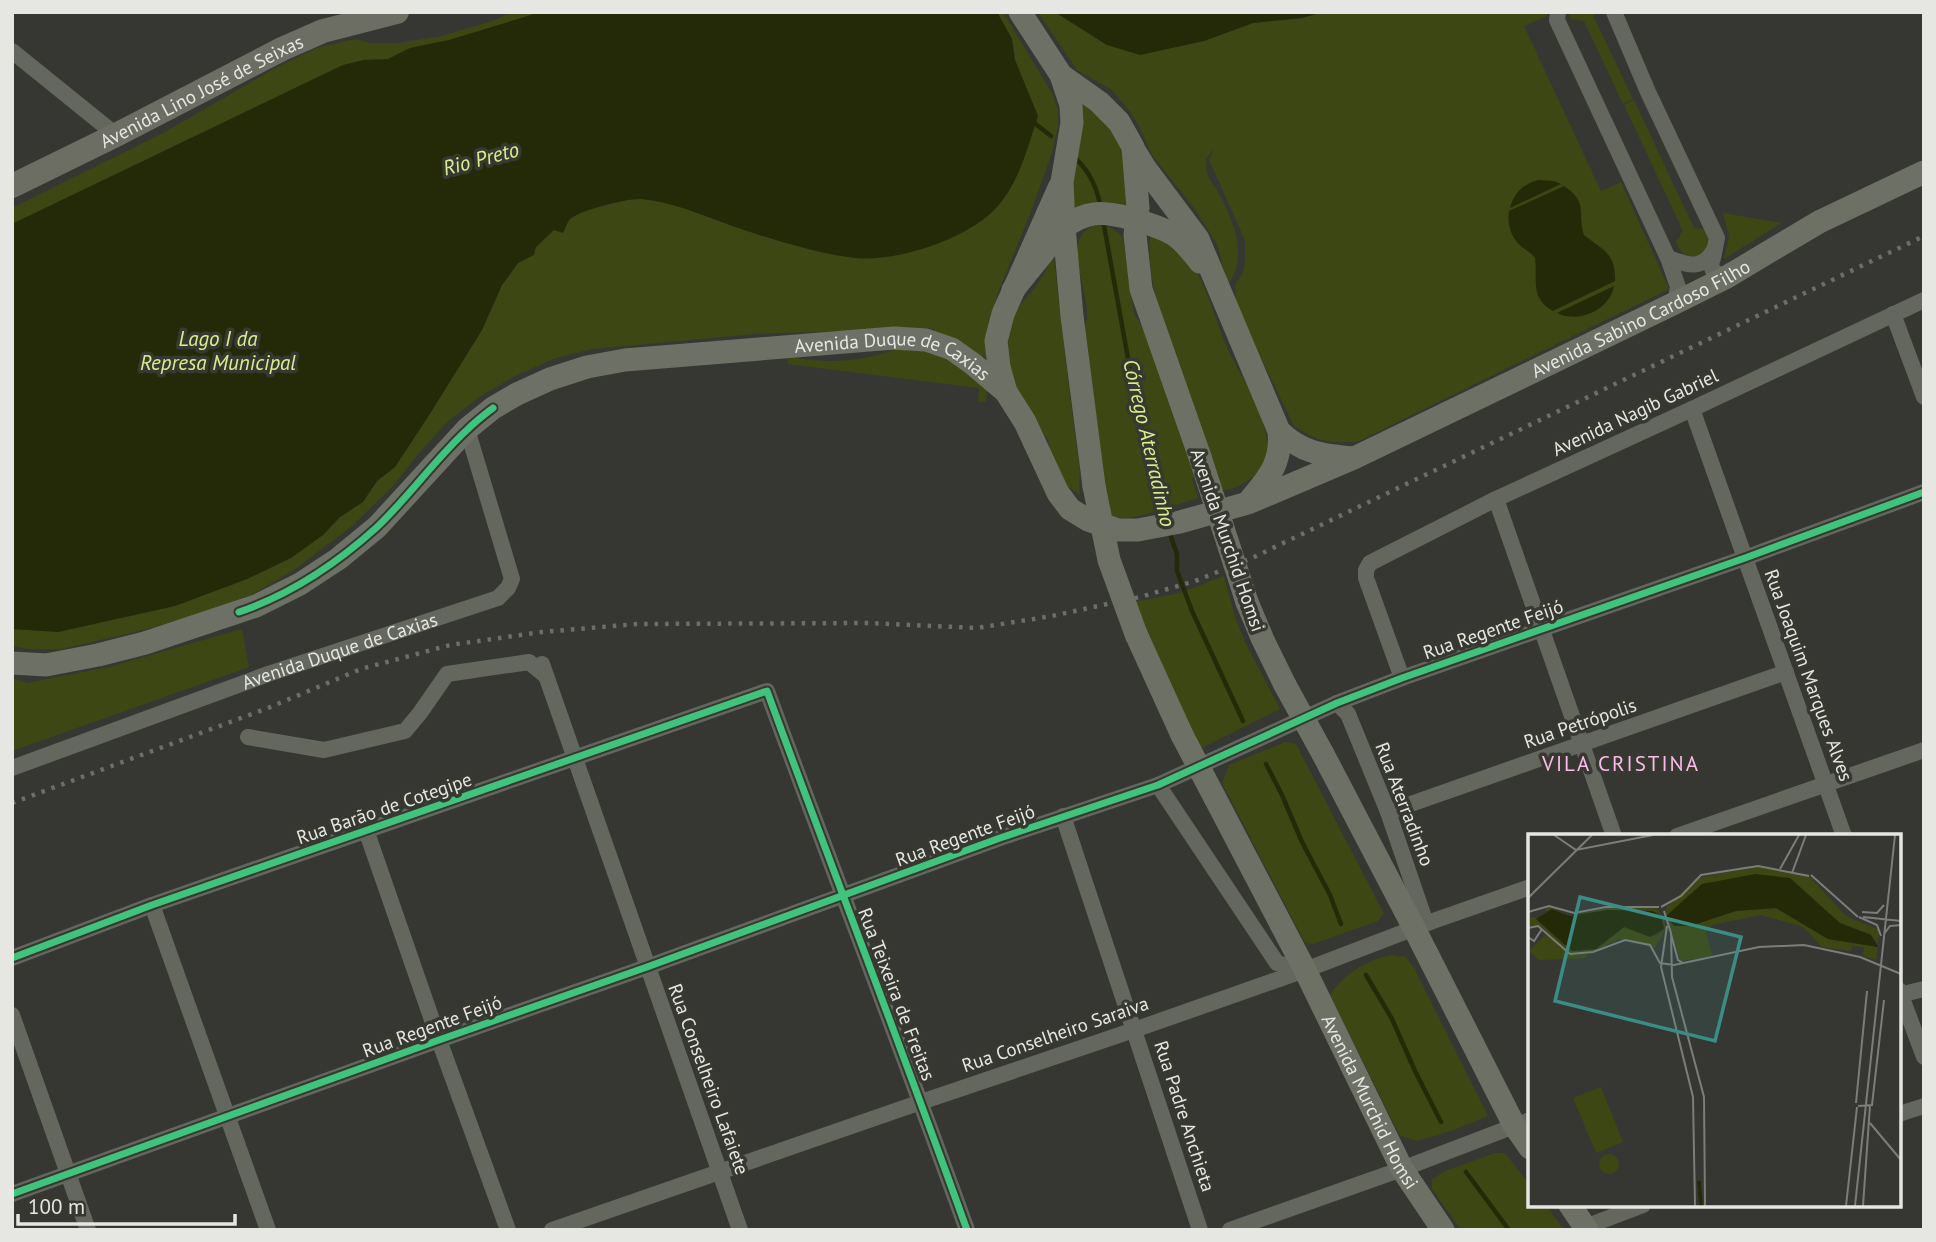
<svg xmlns="http://www.w3.org/2000/svg" width="1936" height="1242" viewBox="0 0 1936 1242" font-family="'PT Sans',sans-serif">
<rect width="100%" height="100%" fill="#363733"/>
<path fill="#3d4713" d="M512 12H541L449 40 410 48 388 59 364 60 343 65 12 224V208L165 132 277 67 319 47 356 39 370 43H399L442 36 492 21Z
M997 12H1003L1053 95 1058 110V126L1052 152 1030 214 997 295 986 358 930 328 755 334 592 349 556 358 519 374 482 395 447 422 418 454 393 486 352 526 297 568 251 595 190 617 135 632 61 649H28L12 646V629L58 632 175 606 247 579 291 558 323 535 340 517 363 502 377 481 395 467 431 412 482 330 502 285 518 263 534 255 535 247 554 230 583 211 637 198 672 204 750 232 978 223C984 218 990 214 995 208 1019 185 1027 147 1038 116L1015 60 1012 39Z
M1038 12H1055L1106 45 1204 41 1253 23 1302 18 1323 12H1548L1547 16 1524 26 1601 191 1621 182 1669 289 1359 441C1332 445 1317 441 1294 426L1236 306 1235 285 1243 273 1245 262V240L1209 160 1215 147 1206 159C1206 164 1206 171 1208 176 1210 181 1214 186 1217 190 1233 219 1249 255 1228 285L1217 244 1194 208 1152 155 1142 132 1132 114 1112 90 1077 70Z
M1570 12H1595L1594 17 1633 99 1623 104 1584 21 1570 19Z
M1634 100 1694 228 1706 229 1710 244 1700 256C1686 257 1681 254 1676 242L1683 231 1624 105Z
M1078 102C1093 111 1119 132 1123 149 1128 168 1128 190 1130 210L1075 209 1071 191Z
M1723 213 1781 223 1724 259 1729 237Z
M1097 225C1109 227 1116 228 1123 239L1134 313 1148 338 1195 476 1192 479 1198 498 1147 514 1130 518 1110 517 1082 333C1084 328 1087 322 1087 317 1090 291 1058 235 1097 225Z
M1157 234C1167 243 1181 251 1190 261 1203 276 1217 324 1226 345 1241 381 1294 447 1250 479 1241 485 1231 491 1220 490 1206 448 1193 407 1179 366 1164 324 1146 280 1150 235Z
M1051 259H1054C1062 327 1069 395 1079 463 1081 474 1078 484 1080 495L1070 488H1066L1052 459 1048 440 1039 429 1015 386 1007 355 1010 324 1018 308 1034 289 1044 274Z
M902 346C937 349 960 366 987 387L986 402H978L979 388 787 364 789 356C825 365 869 362 902 346Z
M1224 576 1235 617 1246 644 1280 709 1201 748 1183 720 1134 602 1180 593Z
M242 629 249 667 12 751V678L27 683 109 667Z
M1285 742 1296 744 1384 914 1378 921 1313 944 1305 943 1222 783 1229 765Z
M1391 955 1406 957 1414 968 1488 1116 1454 1130 1417 1141 1400 1136 1330 995C1347 972 1363 962 1391 955Z
M1495 1153H1505L1530 1185V1205H1546L1564 1230H1461L1432 1189V1179L1448 1170Z"/>
<path fill="#242a08" d="M541 12H997L1012 39 1015 60 1038 116C1028 146 1019 183 997 207 968 239 898 262 855 258 818 254 768 238 732 226 702 215 673 202 641 199 627 198 580 210 570 219 567 223 565 229 563 233L554 230 536 247 534 255 518 263 502 285 482 330 431 412 395 467 377 481 363 502 340 517 323 535 291 558 247 579 175 606 58 632 12 629V224L343 65 364 60 388 59 410 48 449 40Z
M1055 12H1323L1302 18 1253 23 1204 41 1140 55 1107 45Z
M1538 180 1554 181 1561 184 1510 208C1514 193 1523 184 1538 180Z
M1564 186C1589 202 1577 214 1584 235 1602 250 1616 252 1615 281L1553 311C1529 298 1538 278 1535 258 1531 253 1527 251 1522 247 1511 238 1507 225 1509 211Z
M1614 286C1610 310 1578 324 1557 313Z"/>
<g fill="none" stroke-linecap="round" stroke-linejoin="round">
<path stroke="#242a08" stroke-width="4.5" d="M1033 122 1051 136
M1076 159C1091 173 1097 189 1101 208
M1103 220 1137 408 1159 504 1164 517
M1169 531 1177 554V571L1192 611 1243 721
M1266 764 1282 795 1302 842 1330 895 1341 924
M1366 975 1392 1019 1415 1071 1441 1122
M1466 1172 1509 1230"/>
<g stroke="#64675e" stroke-width="16">
<path d="M1558 12 1557 20 1668 258 1678 287 1675 303"/>
<path d="M1614 12 1648 92 1717 238 1713 258 1711 264 1713 271 1725 278"/>
<path d="M12 51 116 135"/>
<path d="M1668 258C1687 265 1702 271 1714 250"/>
<path d="M1893 314 1924 397"/>
<path d="M1692 409 1844 836"/>
<path d="M1496 499 1614 836"/>
<path d="M542 664 740 1230"/>
<path d="M1402 678 1366 578V570L1370 563 1496 499 1692 409 1924 300"/>
<path d="M1337 703 1348 714 1388 812 1426 923"/>
<path d="M248 737 324 750 405 731 420 713 447 674 529 662 546 676"/>
<path id="s1" d="M12 768 268 674 498 598 508 588 512 579 467 429"/>
<path d="M1158 785 1277 963 1304 970"/>
<path d="M1388 812 1786 672"/>
<path d="M1063 816 1200 1230"/>
<path d="M366 830 439 1040 508 1230"/>
<path d="M1677 836 1924 750"/>
<path d="M152 905 268 1230"/>
<path d="M12 958 152 905 767 691C833 871 902 1049 967 1230"/>
<path d="M1899 990 1924 1057"/>
<path d="M1899 995 1924 989"/>
<path d="M12 1015 88 1230"/>
<path d="M1899 1114 1924 1106"/>
<path d="M12 1194 439 1040 647 967 1000 838 1158 785 1337 703 1402 678 1745 558 1924 492"/>
<path d="M1585 1227 1643 1205"/>
<path d="M552 1230 921 1102 1134 1030 1305 970 1433 921 1530 887"/>
<path d="M1230 1230 1402 1169 1530 1120"/>
</g>
<g stroke="#6d7165" stroke-width="23">
<path d="M1020 12 1061 75 1071 105 1072 123 1062 182 1064 227 1072 316 1094 486"/>
<path d="M1061 75 1099 102 1119 122 1133 147 1138 208 1135 235 1141 289 1200 457"/>
<path d="M1134 150 1145 168 1198 239 1279 431C1302 453 1322 455 1353 458"/>
<path d="M1013 290 1064 227C1073 221 1083 215 1094 214 1113 211 1156 225 1173 234 1184 241 1192 252 1200 262"/>
<path d="M1006 392 999 367 996 341 1003 314 1059 188"/>
<path d="M1250 500C1269 477 1282 463 1279 431"/>
<path d="M1247 602 1263 640 1285 685"/>
<path d="M1136 634 1182 735"/>
<path id="s2" d="M12 663 46 665 98 655 145 643 256 606 300 584 338 559 377 527 467 429 493 408 517 394 550 379 587 367 625 360 894 338 926 340 952 349 973 364 1006 392 1025 422 1058 493 1070 509 1088 520 1118 530H1138L1180 522 1248 503 1354 458 1675 303 1725 278 1819 222 1924 172"/>
<path d="M1323 754 1414 928 1514 1125 1530 1148"/>
<path id="s3" d="M1215 798 1305 970 1402 1169 1443 1230"/>
<path d="M1570 1205 1587 1230"/>
</g>
<path stroke="#6c6e63" stroke-width="24" id="s4" d="M12 186 116 135 282 49 323 31 397 12"/>
<path stroke="#6c6e68" stroke-width="4.5" stroke-dasharray="3.5 7" stroke-linecap="butt" d="M12 803 268 708 361 669 450 645 542 632 637 624 867 623 977 628 1052 616 1140 597 1195 581 1252 558 1924 236"/>
<path stroke="#6d7165" stroke-width="23" d="M1200 457 1247 602
M1094 486 1109 560 1136 634
M1285 685 1323 754
M1182 735 1215 798"/>
<g stroke="#373931" stroke-width="11">
<path id="cycleway" d="M239 612C289 595 336 564 376 528 409 497 435 459 468 429 476 421 484 415 493 408
M12 958 152 905 767 691C833 871 902 1049 967 1230
M12 1194 439 1040 647 967 1000 838 1158 785 1337 703 1402 678 1745 558 1924 492"/>
</g>
<use href="#cycleway" stroke="#40c37c" stroke-width="7"/>
</g>
<g text-anchor="middle" stroke-width="7" stroke-linejoin="round" paint-order="stroke">
<g font-size="19" fill="#e6e7e2" stroke="#373931">
<text dy="7" stroke="none"><textPath href="#s4" startOffset="212">Avenida Lino José de Seixas</textPath></text>
<text dy="7" stroke="none"><textPath href="#s2" startOffset="1858">Avenida Sabino Cardoso Filho</textPath></text>
<text dy="7" stroke="none"><textPath href="#s2" startOffset="978">Avenida Duque de Caxias</textPath></text>
<text transform="translate(1635 412) rotate(-25)" y="7">Avenida Nagib Gabriel</text>
<text transform="translate(1228 540) rotate(71)" y="7">Avenida Murchid Homsi</text>
<text transform="translate(1493 629) rotate(-19)" y="7">Rua Regente Feijó</text>
<text dy="7" stroke="none"><textPath href="#s1" startOffset="348">Avenida Duque de Caxias</textPath></text>
<text transform="translate(1809 675) rotate(70)" y="7">Rua Joaquim Marques Alves</text>
<text transform="translate(1580 723) rotate(-19)" y="7">Rua Petrópolis</text>
<text transform="translate(1405 804) rotate(69)" y="7">Rua Aterradinho</text>
<text transform="translate(384 808) rotate(-19)" y="7">Rua Barão de Cotegipe</text>
<text transform="translate(965 835) rotate(-20)" y="7">Rua Regente Feijó</text>
<text transform="translate(897 994) rotate(69)" y="7">Rua Teixeira de Freitas</text>
<text transform="translate(432 1026) rotate(-20)" y="7">Rua Regente Feijó</text>
<text transform="translate(1055 1034) rotate(-19)" y="7">Rua Conselheiro Saraiva</text>
<text transform="translate(709 1079) rotate(70)" y="7">Rua Conselheiro Lafaiete</text>
<text dy="7" stroke="none"><textPath href="#s3" startOffset="341">Avenida Murchid Homsi</textPath></text>
<text transform="translate(1185 1116) rotate(72)" y="7">Rua Padre Anchieta</text>
</g>
<g font-size="21" font-style="italic" fill="#d9ef8d" stroke="#373931">
<text transform="translate(481 159) rotate(-15)" y="7">Rio Preto</text>
<text x="218" y="346">Lago I da<tspan x="218" dy="24">Represa Municipal</tspan></text>
<text transform="translate(1149 443) rotate(77)" y="7">Córrego Aterradinho</text>
</g>
<g font-size="21" letter-spacing="2" fill="#fcbaed" stroke="#373931">
<text x="1621" y="771">VILA CRISTINA</text>
</g>
</g>
<g transform="translate(1528 834)">
<rect width="373" height="373" fill="#363733"/>
<path d="M228 33 281 42 318 82 351 96 350 110 342 100 312 89 262 47 248 43 174 50 151 70V92L208 77 248 74 300 105 350 113 348 126 335 122 336 113 324 112 323 117 294 113 275 93 233 81 184 91 178 98 185 122 153 127 136 79 139 73 169 44ZM20 73 24 74 40 81 44 82 78 74H128L134 81 138 94 127 114 91 105 65 117 44 119 37 115 13 93 1 92 0 83H7L40 116 54 117 75 110 96 93 129 102 136 95 134 83 124 77 103 75 42 82 16 76ZM17 101 59 121V124L11 126 1 117ZM73 253 95 308 68 319 45 264ZM71 330a10 10 0 1 1 20 0a10 10 0 1 1-20 0Z" fill="#3d4713"/>
<path d="M227 40 262 44 312 89 343 101 350 113 300 105 248 74 208 77 163 92H146L138 82 174 50ZM24 75 42 82 79 76 124 77 133 81 136 95 122 103 96 93 68 115 44 117 8 85Z" fill="#242a08"/>
<path fill="none" stroke="#242a08" stroke-width="3.5" d="M171 347 173 372"/>
<path fill="none" stroke="#7c7d79" stroke-width="2" d="M26 1 48 16 125 1M252 35 271 1M264 39 278 1M283 41 330 83M0 64 64 1M133 73 153 62 173 41 230 32 281 42M136 77 143 99 144 143 176 263 177 372M0 78 21 72 46 79 78 73H131M334 78 349 79 356 71M331 83 349 91 353 102M335 83 373 87M139 92 133 133 165 263 167 372M0 94 10 92 42 120 65 118 97 106 122 111 132 129 146 131 231 113 276 111 332 123 373 140M143 100 150 126 155 129M356 100 362 92 373 91M0 103 6 107 14 95M328 269 339 157M330 272 344 271 356 166M342 289 373 326M318 372 329 273M327 372 367 1M335 372 342 271"/>
<path fill="#3a8d85" fill-opacity="0.15" stroke="#3a8d85" stroke-width="3.5" d="M52 63 213 103 187 207 27 167Z"/>
<rect width="373" height="373" fill="none" stroke="#e6e7e2" stroke-width="3.5"/>
</g>
<rect width="1936" height="1242" fill="none" stroke="#e6e7e2" stroke-width="28"/>
<path d="M18 1214v10h217v-10" fill="none" stroke="#e6e7e2" stroke-width="3.5"/>
<text x="28" y="1214" font-size="21" fill="#e6e7e2" stroke="#373931" stroke-width="5" paint-order="stroke">100 m</text>
</svg>
